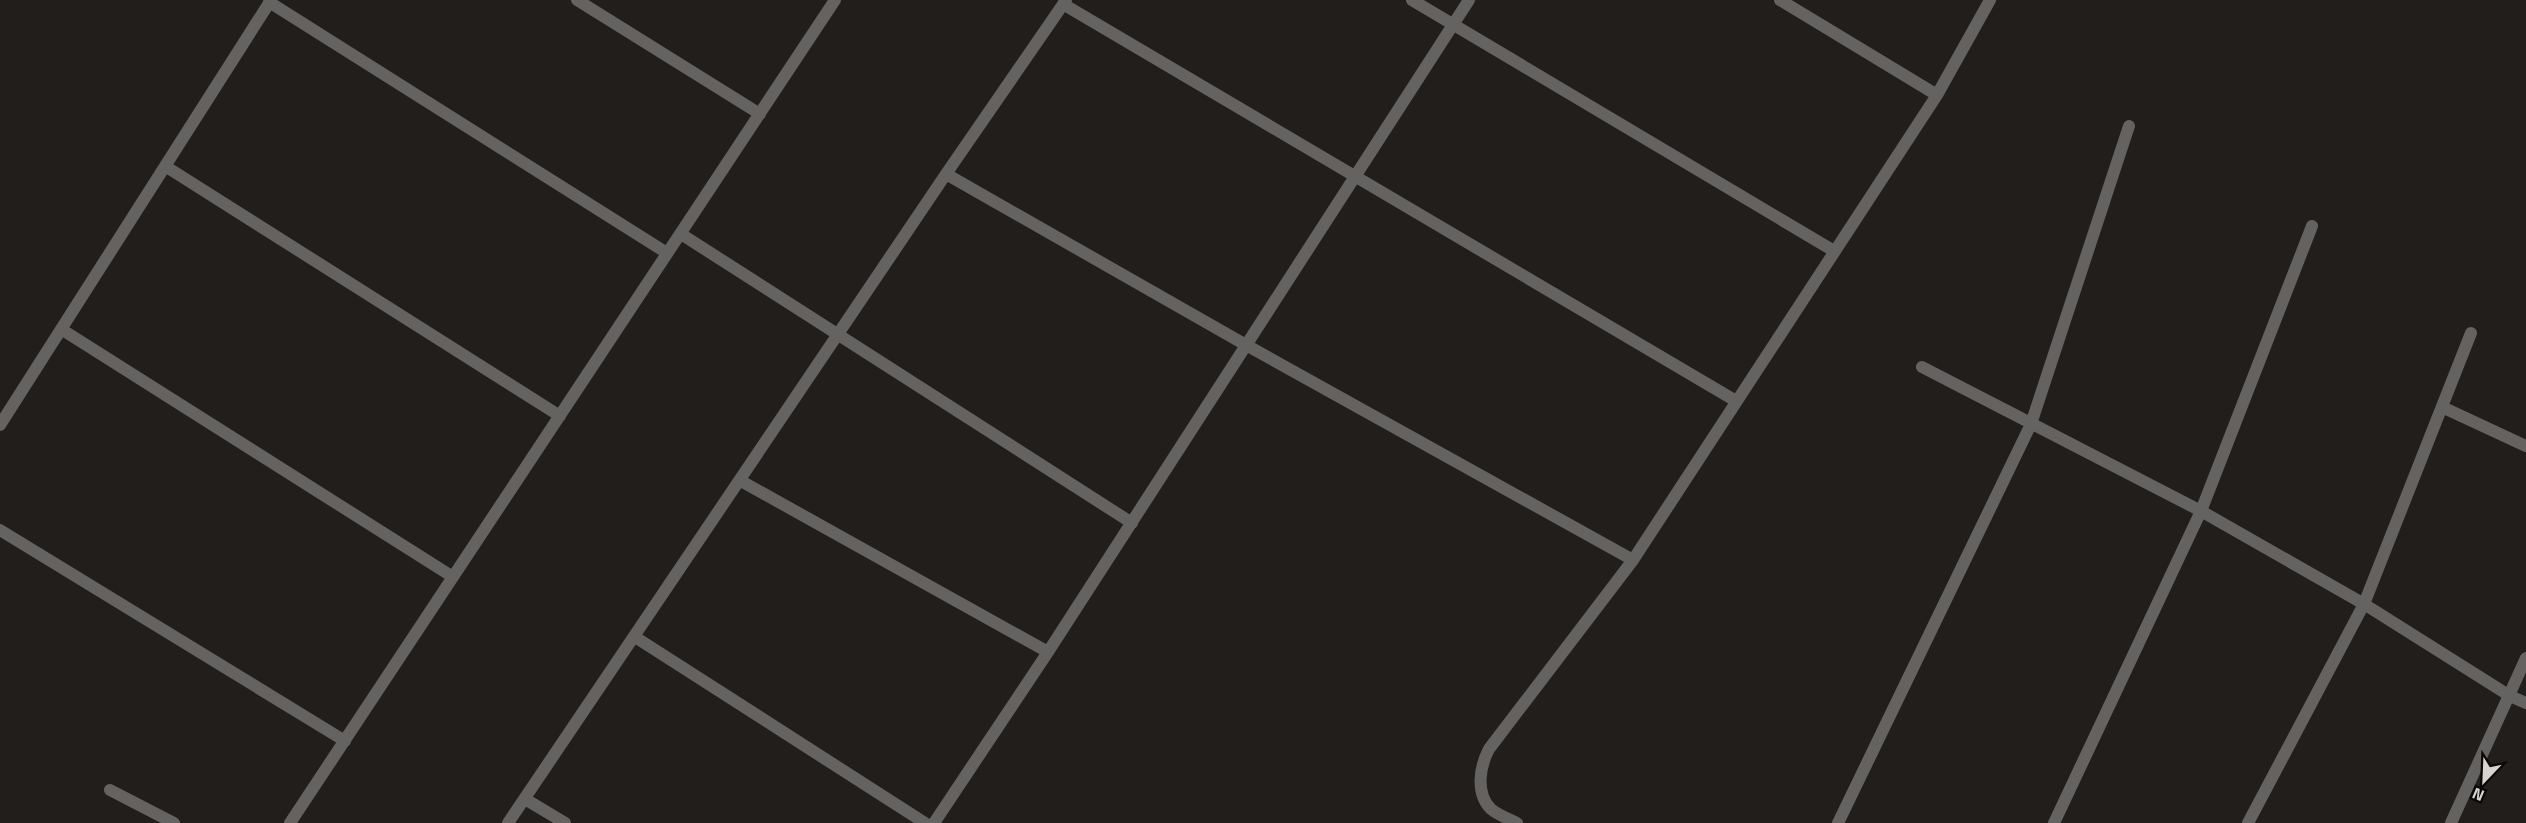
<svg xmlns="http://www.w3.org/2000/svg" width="2526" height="823" viewBox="0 0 2526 823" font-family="'Titillium Web',sans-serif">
<rect width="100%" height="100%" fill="#221e1b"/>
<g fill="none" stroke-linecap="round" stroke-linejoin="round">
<path stroke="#656361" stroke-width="12" d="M577 0 760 114
M1412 0 1834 251
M1780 0 1937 95
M269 2 667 253
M1063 4 1736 401
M165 166 560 416
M946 174 1246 345 1633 560
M681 234 1132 523
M61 329 453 577
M1922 367 2201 511 2364 604 2510 696 2526 703
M2442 407 2526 446
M0 425 271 0
M741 481 1048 652
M0 530 345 741
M635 637 925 823
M110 790 174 823
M525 799 565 823
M290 823 835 0
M508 823 946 174 1066 0
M934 823 1048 652 1469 0
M1517 823C1509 819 1498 815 1491 809 1475 793 1480 766 1489 749L1633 560 1937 95 1990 0
M1838 823 2031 424 2129 126
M2054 823 2201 511 2312 226
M2248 823 2364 604 2471 333
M2451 823 2526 658"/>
</g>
<g transform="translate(2484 781) rotate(203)" stroke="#0a0807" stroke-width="4.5" paint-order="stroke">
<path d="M0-4.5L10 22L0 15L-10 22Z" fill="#d7d4d2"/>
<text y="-9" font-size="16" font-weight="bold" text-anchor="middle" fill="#d7d4d2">N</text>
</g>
</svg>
